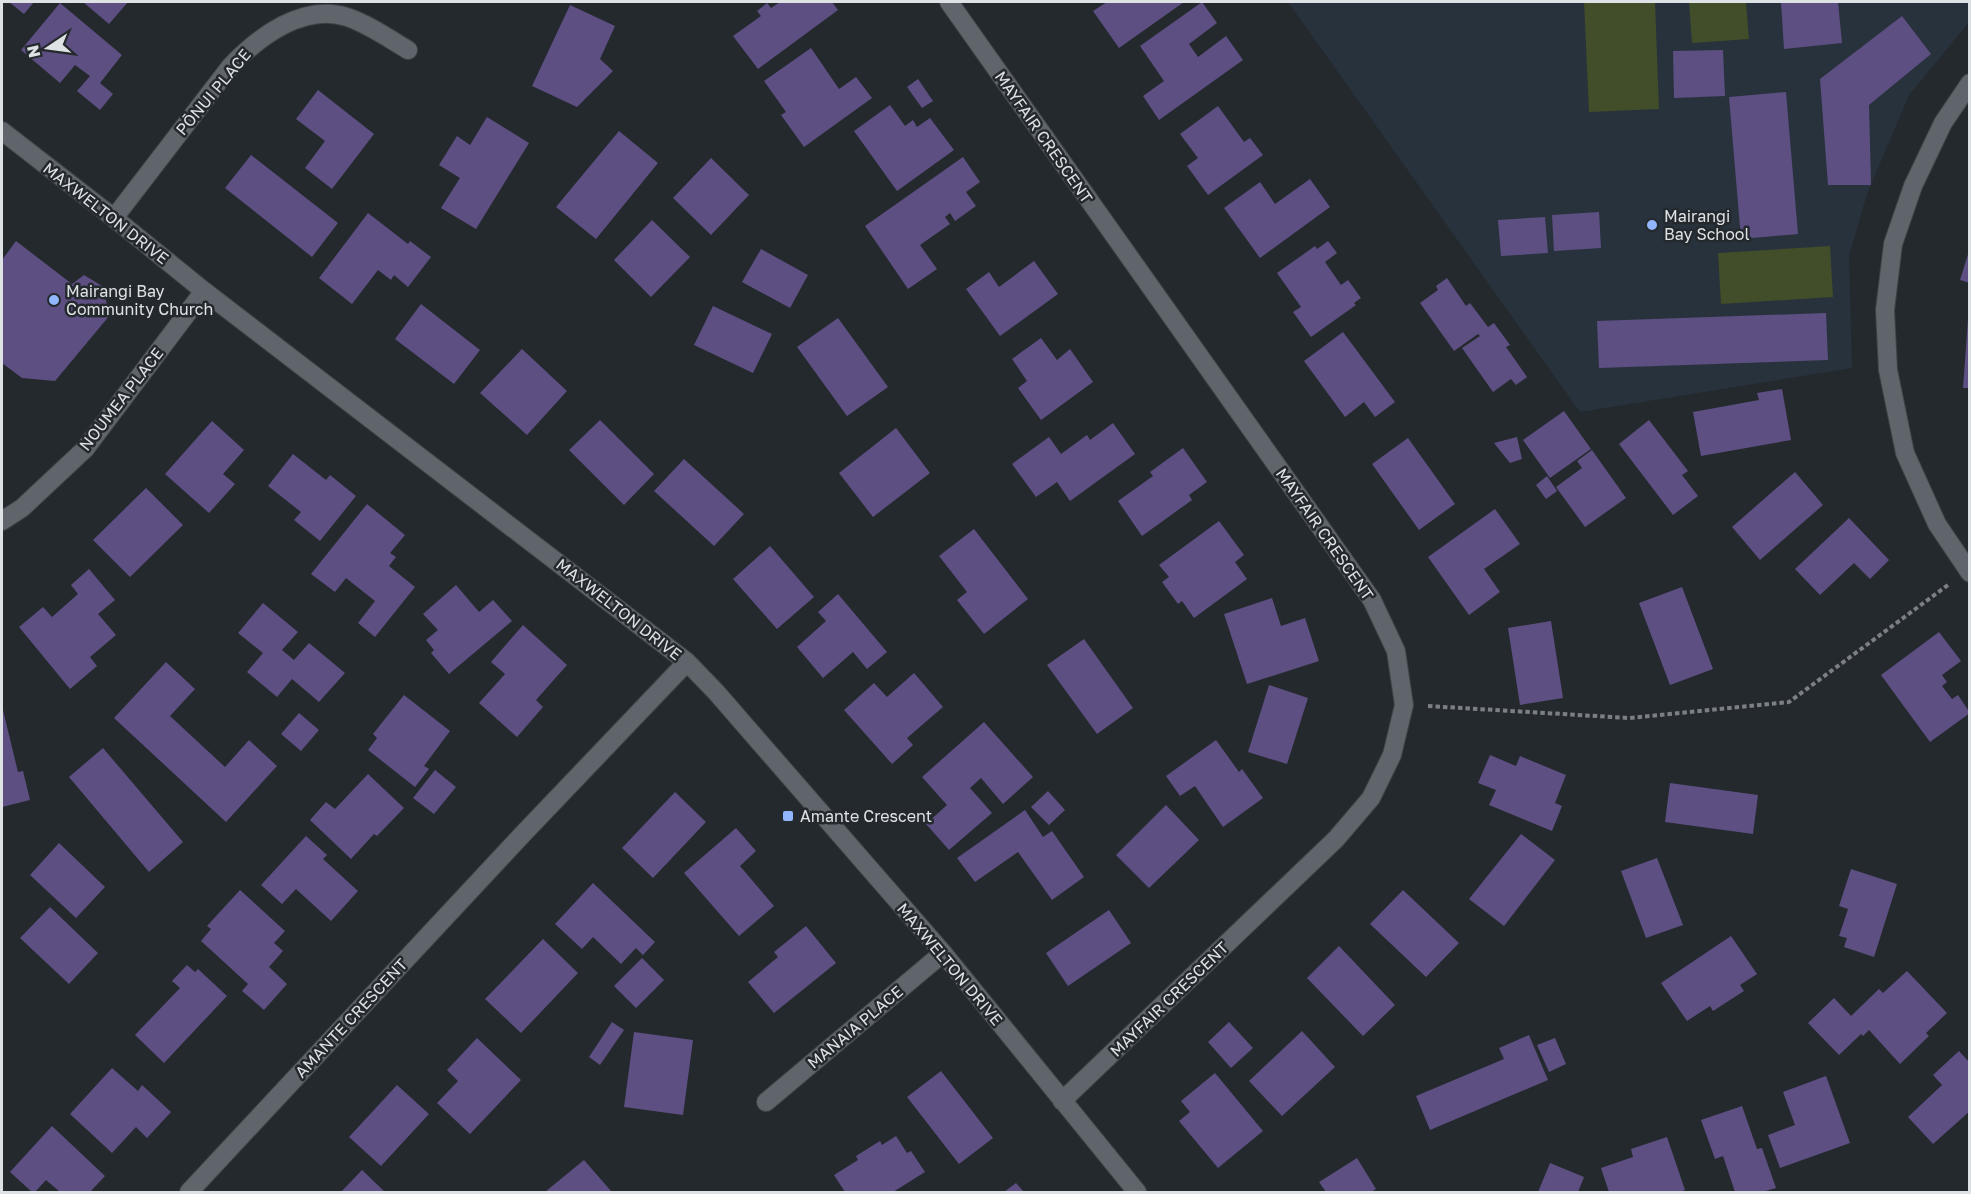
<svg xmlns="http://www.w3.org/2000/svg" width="1971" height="1194" viewBox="0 0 1971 1194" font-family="'Golos Text',sans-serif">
<rect width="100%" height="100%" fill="#24292e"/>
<path fill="#28323c" d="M1288 2H1969L1970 21 1909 95 1867 194 1849 256 1852 368 1580 412Z"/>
<path fill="#424d29" d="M1584 2H1655L1659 109 1589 112Z
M1689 2H1746L1749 39 1692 43Z
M1830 246 1833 297 1721 304 1718 253Z"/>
<path fill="#5d4f82" d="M9 2H34L24 14Z
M83 2H128L109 24Z
M780 2H832L838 10 758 69 733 36 761 16 757 11 767 3 771 8Z
M1107 2H1184L1119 48 1093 11Z
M1202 2 1217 23 1189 44 1198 57 1226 36 1243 60 1159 120 1143 96 1164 81 1140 46Z
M1781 2H1838L1842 43 1784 49Z
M60 3 122 55 100 83 113 94 100 110 77 91 90 76 75 65 60 83 21 50Z
M570 5 615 26 600 59 613 71 577 107 532 86Z
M1902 16 1931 54 1869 105 1871 185H1828L1820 79Z
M811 48 839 89 856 77 872 98 804 147 781 115 786 112 764 81Z
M1723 50 1725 96 1674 98 1673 51Z
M918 79 933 101 922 108 907 87Z
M318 90 374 134 332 189 305 168 325 141 296 119Z
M1786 92 1798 234 1741 239 1729 97Z
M890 105 905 126 913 120 917 127 930 118 954 150 897 191 854 131Z
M1218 106 1244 142 1250 138 1263 155 1208 195 1187 166 1198 158 1180 134Z
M487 117 529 143 476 229 441 208 460 178 439 165 457 136 470 145Z
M619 131 658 163 596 239 556 207Z
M251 155 338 223 312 257 225 188Z
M963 157 980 182 966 192 976 206 955 221 950 213 945 217 950 224 920 245 937 269 908 289 865 226Z
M711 158 749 195 711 235 673 198Z
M1310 179 1330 207 1260 258 1224 208 1260 182 1275 204Z
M1599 212 1601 248 1554 251 1552 215Z
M368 213 408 244 410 241 431 257 408 287 394 275 391 280 378 270 352 304 319 278Z
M1545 217 1548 253 1501 256 1498 220Z
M652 220 690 257 651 297 614 260Z
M16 241 72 284 84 275 102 286 110 315 55 381 22 378 2 363V260Z
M1328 241 1337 253 1325 262 1341 285 1348 280 1361 298 1354 303 1356 305 1311 337 1293 312 1301 307 1277 273 1315 246 1317 249Z
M1970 248V283L1960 280Z
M761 249 808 275 790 308 742 282Z
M1034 261 1058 294 1000 336 966 289 989 272 999 287Z
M1447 278 1466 306 1470 303 1488 327 1494 323 1510 345 1506 347 1527 377 1516 385 1511 379 1493 392 1462 348 1480 336 1478 334 1454 351 1420 303 1438 290 1436 286Z
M421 304 480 350 454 384 395 339Z
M713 306 772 334 753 373 694 345Z
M1826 313 1828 360 1599 368 1597 321Z
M838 318 888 387 847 416 797 347Z
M1968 319 1970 320V388H1963Z
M1343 332 1395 402 1375 417 1364 402 1345 417 1304 361Z
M1041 338 1057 360 1070 349 1093 382 1041 420 1018 388 1027 381 1012 359Z
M522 349 567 391 527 435 480 393Z
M1782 389 1791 440 1701 456 1693 412 1759 400 1757 393Z
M1564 411 1591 449 1550 478 1523 440Z
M600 420 654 474 624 505 569 450Z
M1649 420 1688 471 1682 475 1698 496 1673 515 1619 444Z
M212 421 244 450 223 474 235 484 209 513 165 474Z
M1113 423 1135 454 1070 501 1057 482 1036 497 1012 464 1049 437 1061 454 1087 435 1090 440Z
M896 428 930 473 873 517 839 473Z
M1517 437 1522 459 1510 463 1494 443Z
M1408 438 1455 504 1419 530 1372 464Z
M1183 448 1207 482 1189 495 1192 500 1142 536 1118 501 1153 476 1150 472Z
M1592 450 1626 498 1585 527 1556 487 1582 468 1577 461Z
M293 454 326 480 330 475 356 496 320 541 294 520 301 512 268 486Z
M684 459 744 514 714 546 654 491Z
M1795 472 1823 505 1760 560 1732 527Z
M1547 476 1557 491 1546 499 1536 485Z
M146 488 183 525 130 577 93 540Z
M367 504 405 535 390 553 396 557 389 566 415 587 375 637 358 623 375 601 346 578 335 592 311 574Z
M1495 509 1520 544 1484 569 1500 592 1469 615 1428 557Z
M1849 518 1889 560 1870 579 1854 563 1820 595 1795 569Z
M1219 521 1244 555 1235 562 1247 579 1194 618 1182 601 1178 604 1162 582 1169 577 1159 565Z
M974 529 1028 599 984 634 957 600 967 592 939 556Z
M770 546 814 597 777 629 733 579Z
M89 569 115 600 98 614 116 635 90 657 97 666 70 689 19 627 43 607 52 617 78 594 71 585Z
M456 585 479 612 493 600 512 621 449 674 431 653 434 650 426 640 438 630 423 614Z
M1682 587 1713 669 1670 685 1639 603Z
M838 594 887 652 867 669 853 652 823 678 797 647 826 621 818 612Z
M1272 598 1281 626 1305 618 1319 661 1247 684 1224 614Z
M263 603 298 632 282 650 294 660 309 643 345 673 319 702 292 679 277 697 247 672 263 653 238 633Z
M1551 621 1563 698 1520 705 1508 628Z
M523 625 567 665 536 700 543 707 517 737 479 703 505 674 491 662Z
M1939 632 1961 661 1942 675 1947 682 1942 686 1952 699 1958 695 1970 713 1930 742 1881 675Z
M1084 639 1133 708 1097 734 1047 665Z
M166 662 195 689 170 716 225 767 249 740 277 766 226 822 114 718Z
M914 673 943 707 907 738 913 745 892 764 844 710 874 683 887 697Z
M1269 685 1308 698 1287 764 1248 752Z
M404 695 450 731 424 766 429 769 415 787 368 750 377 738 373 734Z
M2 706 18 772 23 771 30 800 2 807Z
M299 713 319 730 301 751 281 734Z
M984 722 1033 777 1003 804 981 778 970 788 992 813 949 850 926 824 947 805 922 777Z
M1216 740 1239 772 1242 769 1263 798 1223 827 1195 786 1180 796 1166 776Z
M103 748 183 842 149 872 69 777Z
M1490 755 1516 766 1520 756 1566 775 1555 803 1562 806 1552 831 1489 805 1496 790 1478 783Z
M435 770 456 787 434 814 413 798Z
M368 774 404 808 377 836 374 834 351 859 310 820 326 802 335 809Z
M1670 783 1758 795 1753 834 1665 822Z
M1048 791 1065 810 1049 825 1031 807Z
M675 792 706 822 653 878 622 848Z
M1166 805 1199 840 1149 888 1116 855Z
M1025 810 1043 837 1052 831 1084 877 1052 900 1018 852 975 882 957 858Z
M736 828 756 851 740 866 774 906 739 936 684 873Z
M1521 834 1555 860 1504 926 1469 899Z
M306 836 327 855 323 859 358 891 331 921 296 889 282 904 261 885Z
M59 843 105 887 76 918 30 875Z
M1657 858 1683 925 1646 938 1621 871Z
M1851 869 1897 884 1874 957 1844 947 1847 938 1839 936 1848 909 1839 906Z
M593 883 655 942 643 955 636 948 621 964 593 937 582 949 555 924Z
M240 890 285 931 274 943 283 951 269 967 287 984 264 1010 242 991 248 984 201 941 211 929 207 926Z
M1403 890 1459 943 1426 977 1370 924Z
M50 907 98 953 69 984 20 938Z
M1109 910 1131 943 1068 986 1046 953Z
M806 926 836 963 774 1013 748 982 778 957 774 952Z
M1731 936 1757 974 1740 985 1744 991 1713 1011 1710 1006 1687 1021 1661 983Z
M543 939 578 973 521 1033 485 999Z
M1339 946 1395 1005 1363 1036 1307 978Z
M642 958 664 980 636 1008 614 986Z
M187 965 195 972 198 969 227 996 164 1063 135 1035 180 988 172 981Z
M1907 971 1947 1013 1926 1033 1929 1036 1900 1064 1869 1030 1863 1036 1861 1034 1839 1055 1808 1023 1834 998 1851 1016 1879 989 1883 993Z
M612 1022 624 1030 600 1065 589 1057Z
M1229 1022 1253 1048 1231 1068 1208 1042Z
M1302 1031 1335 1067 1282 1116 1249 1081Z
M634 1032 693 1040 683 1115 624 1107Z
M1529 1035 1548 1080 1430 1130 1416 1096 1504 1059 1499 1048Z
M477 1038 521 1080 470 1134 437 1103 458 1081 447 1070Z
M1555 1038 1566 1064 1549 1072 1537 1045Z
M1959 1051 1970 1063V1111L1933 1144 1908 1117 1942 1085 1933 1075Z
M112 1068 138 1091 142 1085 171 1112 147 1138 136 1127 112 1153 70 1114Z
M941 1071 993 1138 959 1164 907 1097Z
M1215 1073 1263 1131 1218 1168 1179 1121 1190 1112 1181 1101Z
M1826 1076 1850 1143 1780 1168 1768 1135 1795 1125 1783 1092Z
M397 1085 429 1114 381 1166 349 1137Z
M1742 1106 1757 1149 1762 1148 1776 1188 1762 1192H1735L1723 1156 1715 1159 1701 1120Z
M52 1126 105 1176 90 1192H60L46 1180 35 1192H32L10 1172Z
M896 1136 907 1153 911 1151 925 1172 893 1192H845L834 1175 858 1160 856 1156 880 1141 882 1145Z
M1667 1137 1685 1190 1679 1192H1609L1601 1168 1633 1157 1631 1149Z
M1357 1158 1376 1189 1371 1192H1326L1319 1182Z
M584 1160 611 1191 545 1192Z
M1550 1163 1584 1177 1578 1192H1538Z
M362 1170 385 1192H341Z
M1016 1183 1024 1192H1004Z"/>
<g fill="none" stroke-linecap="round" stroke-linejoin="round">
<g stroke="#3f4448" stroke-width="20">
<path id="minor" d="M949 2 1372 600 1396 651 1404 705 1392 755 1371 798 1336 839 1062 1101
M1970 83 1943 123 1913 186 1893 244 1885 310 1888 370 1905 453 1937 524 1970 573
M2 131 114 218 204 291 687 662 716 692 943 953 1137 1192
M114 218 230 67C258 37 303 3 347 17 368 24 388 38 408 50
M2 521 22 508 85 449 204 291
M766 1102 943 953
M189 1192 521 836 687 662"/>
</g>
<path stroke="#7c8084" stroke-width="4" stroke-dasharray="4.5 3" stroke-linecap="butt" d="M1428 706 1629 718 1789 702 1948 585"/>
<use href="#minor" stroke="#60656b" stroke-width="18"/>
</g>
<g fill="#92b7fd" stroke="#24292e" stroke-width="2">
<circle cx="1652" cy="225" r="6"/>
<circle cx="54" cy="300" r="6"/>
<rect x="782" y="810" width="12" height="12" rx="3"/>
</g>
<g text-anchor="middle" stroke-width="5" stroke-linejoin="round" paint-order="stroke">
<g font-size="16" fill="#dfe2e5" stroke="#24292e">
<text transform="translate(213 92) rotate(-50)" y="6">PŌNUI PLACE</text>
<text transform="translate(1044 137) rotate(55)" y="6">MAYFAIR CRESCENT</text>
<text transform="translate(106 213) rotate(38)" y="6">MAXWELTON DRIVE</text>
<text transform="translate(121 399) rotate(-52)" y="6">NOUMEA PLACE</text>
<text transform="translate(1325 534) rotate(55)" y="6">MAYFAIR CRESCENT</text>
<text transform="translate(619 609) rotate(38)" y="6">MAXWELTON DRIVE</text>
<text transform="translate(950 964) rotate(50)" y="6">MAXWELTON DRIVE</text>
<text transform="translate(1169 999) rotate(-44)" y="6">MAYFAIR CRESCENT</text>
<text transform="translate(351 1018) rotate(-47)" y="6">AMANTE CRESCENT</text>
<text transform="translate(855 1027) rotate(-40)" y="6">MANAIA PLACE</text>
</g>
<g font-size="16" fill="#dfe2e5" stroke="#24292e" text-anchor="start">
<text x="1664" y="222">Mairangi<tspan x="1664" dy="18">Bay School</tspan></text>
<text x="66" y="297">Mairangi Bay<tspan x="66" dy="18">Community Church</tspan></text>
<text x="800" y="822">Amante Crescent</text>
</g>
</g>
<rect width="1971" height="1194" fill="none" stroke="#dfe2e5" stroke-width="6"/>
<g transform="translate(48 48) rotate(257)" stroke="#24292e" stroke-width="4.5" paint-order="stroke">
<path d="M0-4.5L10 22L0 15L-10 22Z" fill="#dfe2e5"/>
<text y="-9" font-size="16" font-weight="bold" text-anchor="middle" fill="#dfe2e5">N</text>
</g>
</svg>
